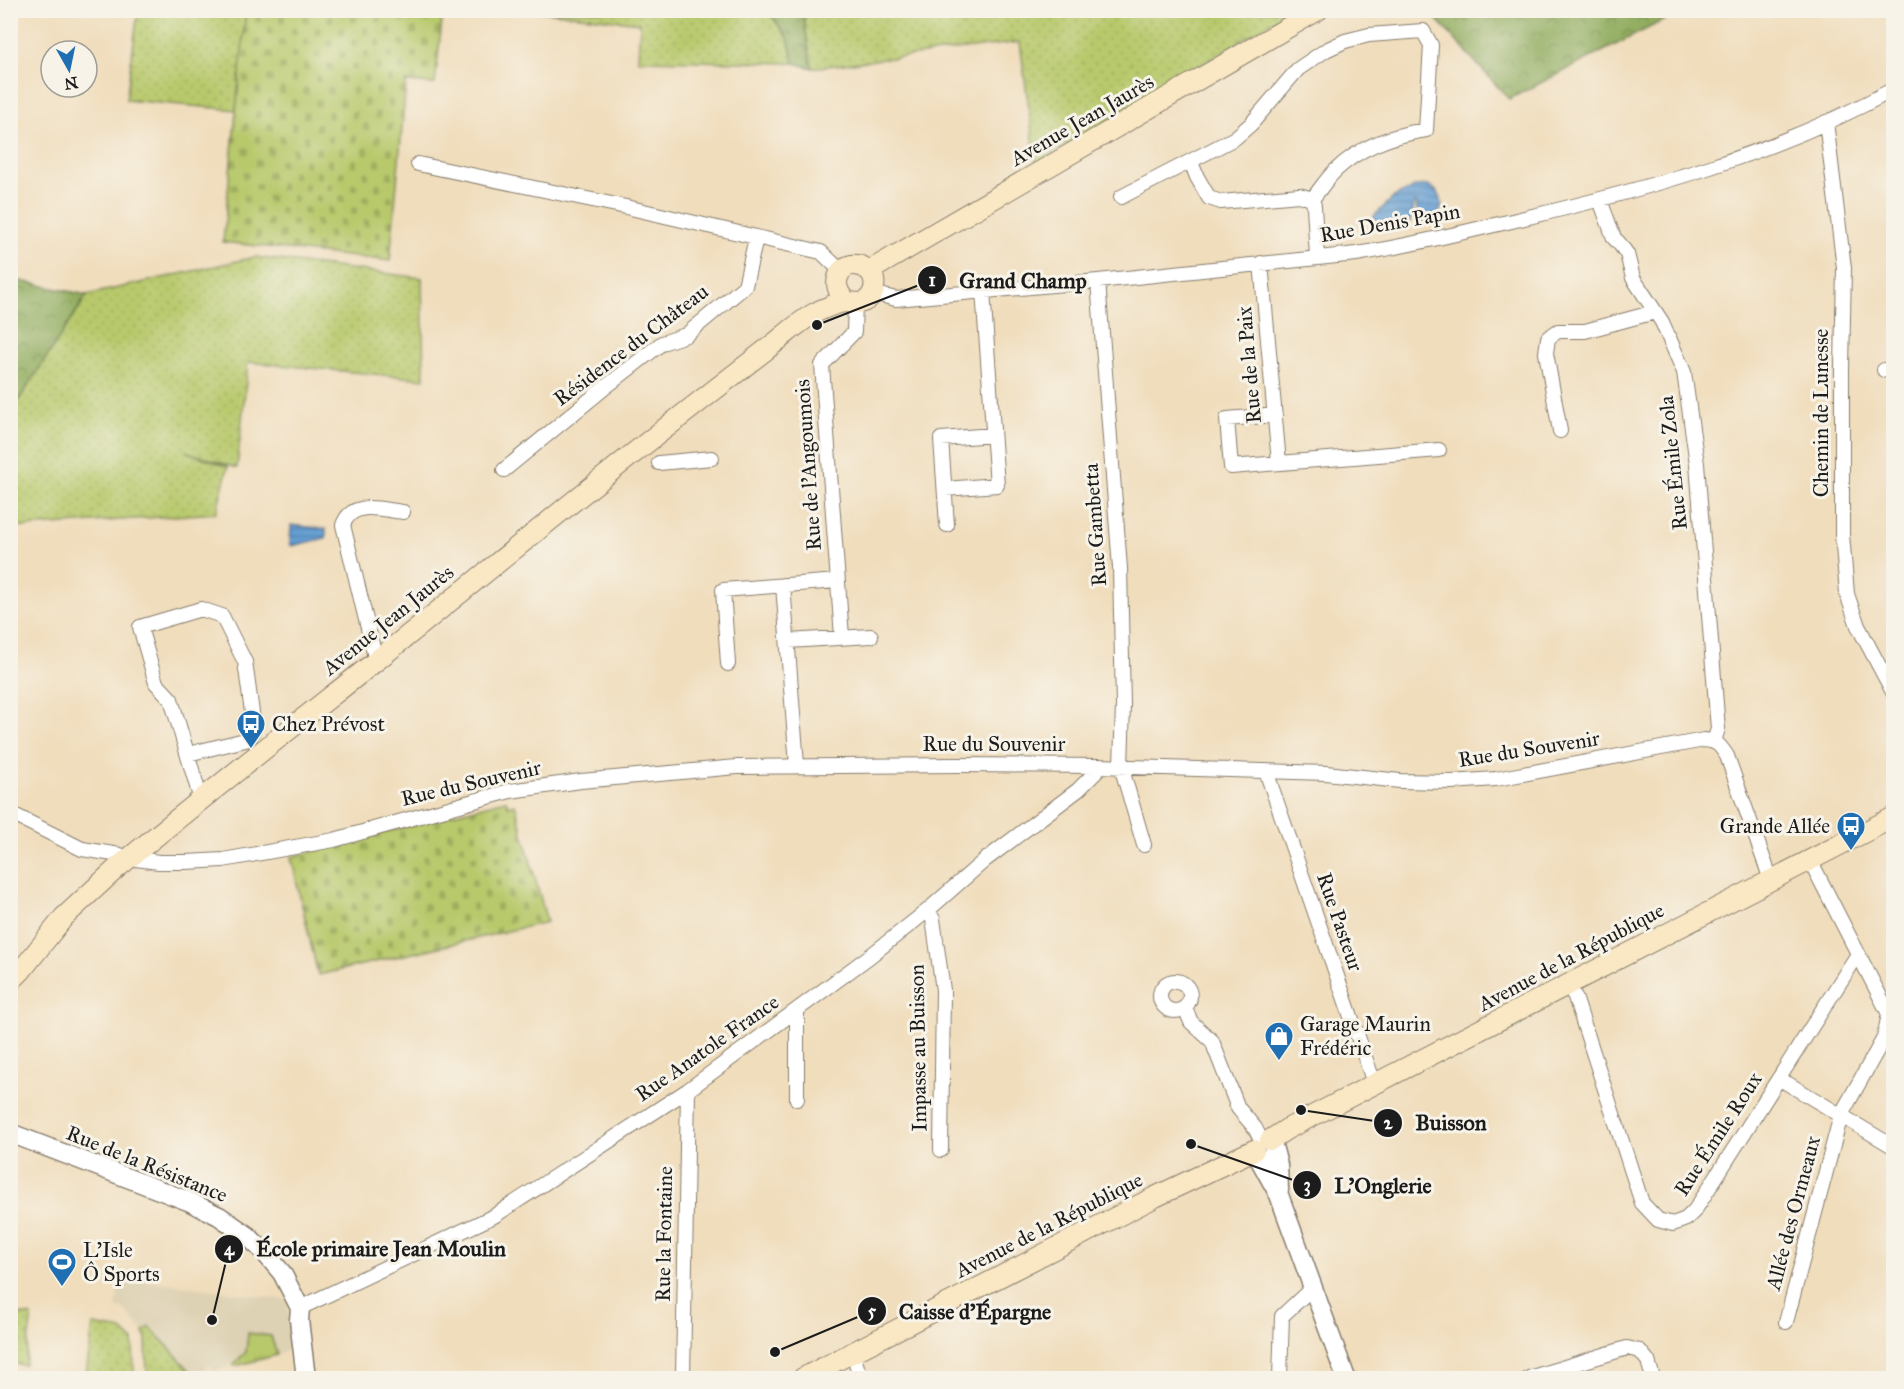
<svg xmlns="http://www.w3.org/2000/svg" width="1904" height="1389" viewBox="0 0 1904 1389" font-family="'IM FELL Great Primer',serif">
<defs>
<pattern id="grass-dots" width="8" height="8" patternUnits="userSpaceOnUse" patternTransform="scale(1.5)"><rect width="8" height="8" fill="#b8c96c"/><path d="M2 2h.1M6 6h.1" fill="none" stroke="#9eac5d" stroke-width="1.8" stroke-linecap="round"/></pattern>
<pattern id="forest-crowns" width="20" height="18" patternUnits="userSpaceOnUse" patternTransform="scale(1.5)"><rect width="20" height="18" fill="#92ad60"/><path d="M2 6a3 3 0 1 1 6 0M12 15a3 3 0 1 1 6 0" fill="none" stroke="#768c4e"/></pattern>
<pattern id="cemetery-stones" width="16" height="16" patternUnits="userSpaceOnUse" patternTransform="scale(1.5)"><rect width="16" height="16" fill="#b8c96c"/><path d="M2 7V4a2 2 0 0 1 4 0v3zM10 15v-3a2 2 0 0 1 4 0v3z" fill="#9eac5d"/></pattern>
<pattern id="park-tufts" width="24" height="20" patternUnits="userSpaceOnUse" patternTransform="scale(1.5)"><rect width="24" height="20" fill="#b8c96c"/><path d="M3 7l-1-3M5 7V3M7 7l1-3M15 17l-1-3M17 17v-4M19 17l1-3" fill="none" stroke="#9eac5d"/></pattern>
<pattern id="water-rules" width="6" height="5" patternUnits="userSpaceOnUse" patternTransform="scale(1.5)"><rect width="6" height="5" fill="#639ed3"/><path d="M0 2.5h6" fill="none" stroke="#5180aa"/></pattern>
</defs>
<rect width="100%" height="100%" fill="#f7f3e8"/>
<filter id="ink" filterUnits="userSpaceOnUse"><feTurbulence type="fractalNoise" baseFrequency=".0167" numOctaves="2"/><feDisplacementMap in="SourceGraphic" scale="12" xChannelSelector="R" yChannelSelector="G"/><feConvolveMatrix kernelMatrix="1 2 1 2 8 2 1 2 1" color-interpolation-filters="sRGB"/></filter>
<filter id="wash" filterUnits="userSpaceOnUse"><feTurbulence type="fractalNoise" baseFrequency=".008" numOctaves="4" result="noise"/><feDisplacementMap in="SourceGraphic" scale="24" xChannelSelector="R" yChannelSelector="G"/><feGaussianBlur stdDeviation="1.35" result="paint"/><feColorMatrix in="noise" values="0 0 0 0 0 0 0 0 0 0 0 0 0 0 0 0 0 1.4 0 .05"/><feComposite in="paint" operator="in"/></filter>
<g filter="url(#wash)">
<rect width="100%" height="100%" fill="#f0ddbc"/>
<path fill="#ded2b4" d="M113 1276 287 1300 294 1346 274 1357 236 1366 228 1363 229 1367 213 1371 210 1364 200 1374 185 1378H147L146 1339 144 1332 123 1309 116 1308 119 1283 112 1281Z"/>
<path fill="url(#grass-dots)" stroke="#6a7244" stroke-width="1.5" d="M806 10 1291 11 1036 163 1020 42 812 68 804 20Z
M138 11H246L236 110 126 100Z
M537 11H768L788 38 794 63 638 60 640 23Z
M255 257 422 278 424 379 248 362 237 468 185 451 228 467 216 513 11 528V412L87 295Z
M10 1313 32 1316 25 1365 11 1363Z
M93 1325 122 1330 133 1340 134 1378H113L86 1374Z
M150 1327 194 1375 185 1378H147L146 1339 144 1332Z"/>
<path fill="url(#forest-crowns)" stroke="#57643e" stroke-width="1.5" d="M768 11H806L804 20 812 68 794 63 788 38Z
M1429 11H1682L1509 99Z
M11 279 87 295 11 412 10 279Z"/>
<path fill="url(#cemetery-stones)" stroke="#6a7244" stroke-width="1.5" d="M246 11H443L435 84 406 82 390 261 223 242Z
M506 800 508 806 515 804 547 922 318 975 291 857Z"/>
<path fill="url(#park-tufts)" stroke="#6a7244" stroke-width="1.5" d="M248 1333 271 1336 277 1355 236 1366 233 1365 246 1352Z"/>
<path fill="url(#water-rules)" stroke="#405d78" stroke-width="1.5" d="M1417 186C1447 181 1451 221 1421 222L1418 220 1416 202H1414C1413 224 1407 231 1384 231L1373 218 1375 215 1394 197Z
M291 525 326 529V538L292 546 290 544Z"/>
</g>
<g filter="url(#ink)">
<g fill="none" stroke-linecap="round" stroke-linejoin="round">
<g stroke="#867c6c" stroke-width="16">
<path id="minor" d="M1826 122 1844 268 1842 368V534L1847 594 1858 626 1894 694
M1191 162 1197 177 1209 198 1221 202 1299 195 1312 199
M418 164 626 207 821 252 841 271
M1121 197 1235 138 1251 124 1298 69 1326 50 1345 41 1369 35 1423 31 1431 45 1426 130C1393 135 1361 146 1336 170 1327 178 1320 190 1312 199L1314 206 1317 257
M1600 200 1614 238 1619 243 1627 254 1633 278 1662 322 1684 372 1697 464 1718 729 1714 741
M1261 263 1279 463
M1098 281 1120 568 1123 705 1121 766 1144 845
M872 293 896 299 1098 281 1356 254C1410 246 1463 232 1516 220 1644 190 1778 153 1894 89
M1884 370 1894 369
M1275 415 1227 419 1231 467 1439 450
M1560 431 1546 353 1548 338 1558 331H1585L1655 312
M659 463 712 458
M504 470 603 389 662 343 686 335 745 286 756 238
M945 489 997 485 983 291
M947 525 941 439 993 435
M783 585 797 765
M842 637 822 365 854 332 855 303
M788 641 871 636
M376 661 343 525C352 499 381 510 403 512
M728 664 723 590 837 581
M188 754 249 739 254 727 245 662 222 616 201 609 140 627 156 683 171 699 201 800
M1266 771 1375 1086
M10 813 82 849 120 855 128 858 159 862H186L223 860 334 840 510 791 581 781 737 767 957 765 1098 766 1326 773 1400 781 1451 782 1496 779 1704 740C1717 741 1720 745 1727 756L1771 880
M927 911 933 919 943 990 941 1150
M1160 996a15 15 0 1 1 30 0a15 15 0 1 1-30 0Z
M1569 986 1575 997 1642 1203 1658 1220 1673 1224 1686 1219 1695 1210 1858 954
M1185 1008 1191 1022 1212 1041 1238 1108 1255 1128 1260 1138
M797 1010V1099
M1780 1079 1894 1147
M300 1308 494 1216 688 1090 870 956 927 911 985 860 1078 790 1096 772 1098 766
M1786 1322 1841 1115 1884 1038 1889 1014 1810 860
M852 1353 861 1378
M683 1378 688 1090
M1280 1378 1282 1316 1312 1288
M1529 1378 1627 1348 1640 1351 1648 1361 1653 1378"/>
</g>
<g stroke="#867c6c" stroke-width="21">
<path id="tertiary" d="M10 1133 188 1201 219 1216 248 1236 265 1253 282 1273 300 1308 299 1320 306 1378
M1273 1146 1278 1165 1279 1190
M1257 1155 1279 1195 1346 1378"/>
</g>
<g stroke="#867c6c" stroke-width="22">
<path id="secondary" d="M869 271 1318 10
M10 982 21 971 64 917 117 868C203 797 290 729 376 661 475 582 572 501 672 423 703 399 735 374 767 349 782 338 797 323 813 314 822 309 838 302 848 302 856 302 861 305 868 299 877 291 877 274 865 268 842 255 825 286 848 302
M1270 1140 1287 1129 1894 817
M803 1378 1155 1197 1254 1150"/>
</g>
<use href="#minor" stroke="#fff" stroke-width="14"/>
<use href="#tertiary" stroke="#fff" stroke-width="18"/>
<use href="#secondary" stroke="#fae7c3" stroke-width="20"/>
</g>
</g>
<defs>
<g id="bus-pin" transform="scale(1.5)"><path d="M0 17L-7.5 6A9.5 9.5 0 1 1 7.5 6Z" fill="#1f6fb2" stroke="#f7f3e8"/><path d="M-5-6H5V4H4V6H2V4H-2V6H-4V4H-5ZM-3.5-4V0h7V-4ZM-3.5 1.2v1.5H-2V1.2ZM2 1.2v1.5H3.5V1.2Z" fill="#fff"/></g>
<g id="shop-pin" transform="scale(1.5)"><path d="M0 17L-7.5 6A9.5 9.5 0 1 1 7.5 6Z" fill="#1f6fb2" stroke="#f7f3e8"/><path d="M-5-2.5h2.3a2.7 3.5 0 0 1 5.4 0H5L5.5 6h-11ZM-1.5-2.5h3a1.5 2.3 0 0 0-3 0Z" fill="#fff"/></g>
<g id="stadium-pin" transform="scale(1.5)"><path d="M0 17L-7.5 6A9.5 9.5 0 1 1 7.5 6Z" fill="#1f6fb2" stroke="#f7f3e8"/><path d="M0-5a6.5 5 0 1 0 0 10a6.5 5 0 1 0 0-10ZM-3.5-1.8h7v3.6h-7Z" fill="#fff"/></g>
</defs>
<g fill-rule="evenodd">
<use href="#bus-pin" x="251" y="724"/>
<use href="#bus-pin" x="1851" y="826"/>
<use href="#shop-pin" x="1279" y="1036"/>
<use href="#stadium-pin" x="62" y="1262"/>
</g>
<g text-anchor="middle" stroke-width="6" stroke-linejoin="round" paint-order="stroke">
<g font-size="21" fill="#1c1c1c" stroke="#f7f3e8">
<text transform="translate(1082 120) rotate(-30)" y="7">Avenue Jean Jaurès</text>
<text transform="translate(1390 223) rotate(-10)" y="7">Rue Denis Papin</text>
<text transform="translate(631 345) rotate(-37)" y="7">Résidence du Château</text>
<text transform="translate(1249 365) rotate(-95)" y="7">Rue de la Paix</text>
<text transform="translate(1821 413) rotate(-90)" y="7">Chemin de Lunesse</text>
<text transform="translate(1673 463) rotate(-96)" y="7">Rue Émile Zola</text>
<text transform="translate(808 465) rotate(-94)" y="7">Rue de l'Angoumois</text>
<text transform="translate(1095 525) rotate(-94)" y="7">Rue Gambetta</text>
<text transform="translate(388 620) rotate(-39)" y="7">Avenue Jean Jaurès</text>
<text x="994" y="751">Rue du Souvenir</text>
<text transform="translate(1529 749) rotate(-9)" y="7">Rue du Souvenir</text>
<text transform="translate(471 783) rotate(-13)" y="7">Rue du Souvenir</text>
<text transform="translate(1340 922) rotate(71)" y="7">Rue Pasteur</text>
<text transform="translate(1571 957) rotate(-28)" y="7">Avenue de la République</text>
<text transform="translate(707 1048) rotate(-35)" y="7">Rue Anatole France</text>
<text transform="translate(918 1048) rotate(-91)" y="7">Impasse au Buisson</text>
<text transform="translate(1718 1134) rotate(-57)" y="7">Rue Émile Roux</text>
<text transform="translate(147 1164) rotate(22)" y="7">Rue de la Résistance</text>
<text transform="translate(1793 1213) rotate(-75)" y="7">Allée des Ormeaux</text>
<text transform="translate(1049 1225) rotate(-27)" y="7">Avenue de la République</text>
<text transform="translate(664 1234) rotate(-89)" y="7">Rue la Fontaine</text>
</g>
<g font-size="21" fill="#1c1c1c" stroke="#f7f3e8" text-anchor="start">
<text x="272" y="731">Chez Prévost</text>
<text x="1830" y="833" text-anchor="end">Grande Allée</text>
<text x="1300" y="1031">Garage Maurin<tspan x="1300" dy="24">Frédéric</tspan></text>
<text x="83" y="1257">L'Isle<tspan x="83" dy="24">Ô Sports</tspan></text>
</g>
</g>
<path fill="none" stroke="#1c1c1c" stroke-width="2" d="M817 325L932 280M1301 1110L1388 1123M1191 1144L1307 1185M212 1320L229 1249M775 1352L872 1311"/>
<g fill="#1c1c1c" stroke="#f7f3e8" stroke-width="2">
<circle cx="817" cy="325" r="6"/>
<circle cx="1301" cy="1110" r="6"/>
<circle cx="1191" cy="1144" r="6"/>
<circle cx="212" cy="1320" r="6"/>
<circle cx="775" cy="1352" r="6"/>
<circle cx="932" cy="280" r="15"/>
<circle cx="1388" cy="1123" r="15"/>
<circle cx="1307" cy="1185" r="15"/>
<circle cx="229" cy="1249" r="15"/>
<circle cx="872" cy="1311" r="15"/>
</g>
<g font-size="18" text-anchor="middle" font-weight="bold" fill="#fff">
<text x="932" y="286">1</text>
<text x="1388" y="1129">2</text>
<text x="1307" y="1191">3</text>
<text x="229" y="1255">4</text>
<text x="872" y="1317">5</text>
</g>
<g font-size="22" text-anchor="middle" font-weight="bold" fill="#1c1c1c" stroke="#f7f3e8" stroke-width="6" stroke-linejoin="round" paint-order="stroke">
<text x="1023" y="288">Grand Champ</text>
<text x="1451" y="1130">Buisson</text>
<text x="1383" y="1193">L'Onglerie</text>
<text x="381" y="1256">École primaire Jean Moulin</text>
<text x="975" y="1319">Caisse d'Épargne</text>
</g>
<rect width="1904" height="1389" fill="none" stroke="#f7f3e8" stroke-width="36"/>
<g transform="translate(69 69) rotate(171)"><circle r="28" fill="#f7f3e8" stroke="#9f9d96" stroke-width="1.5"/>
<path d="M0-4.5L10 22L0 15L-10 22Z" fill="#1f6fb2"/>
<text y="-9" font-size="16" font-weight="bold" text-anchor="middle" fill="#1c1c1c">N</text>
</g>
</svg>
